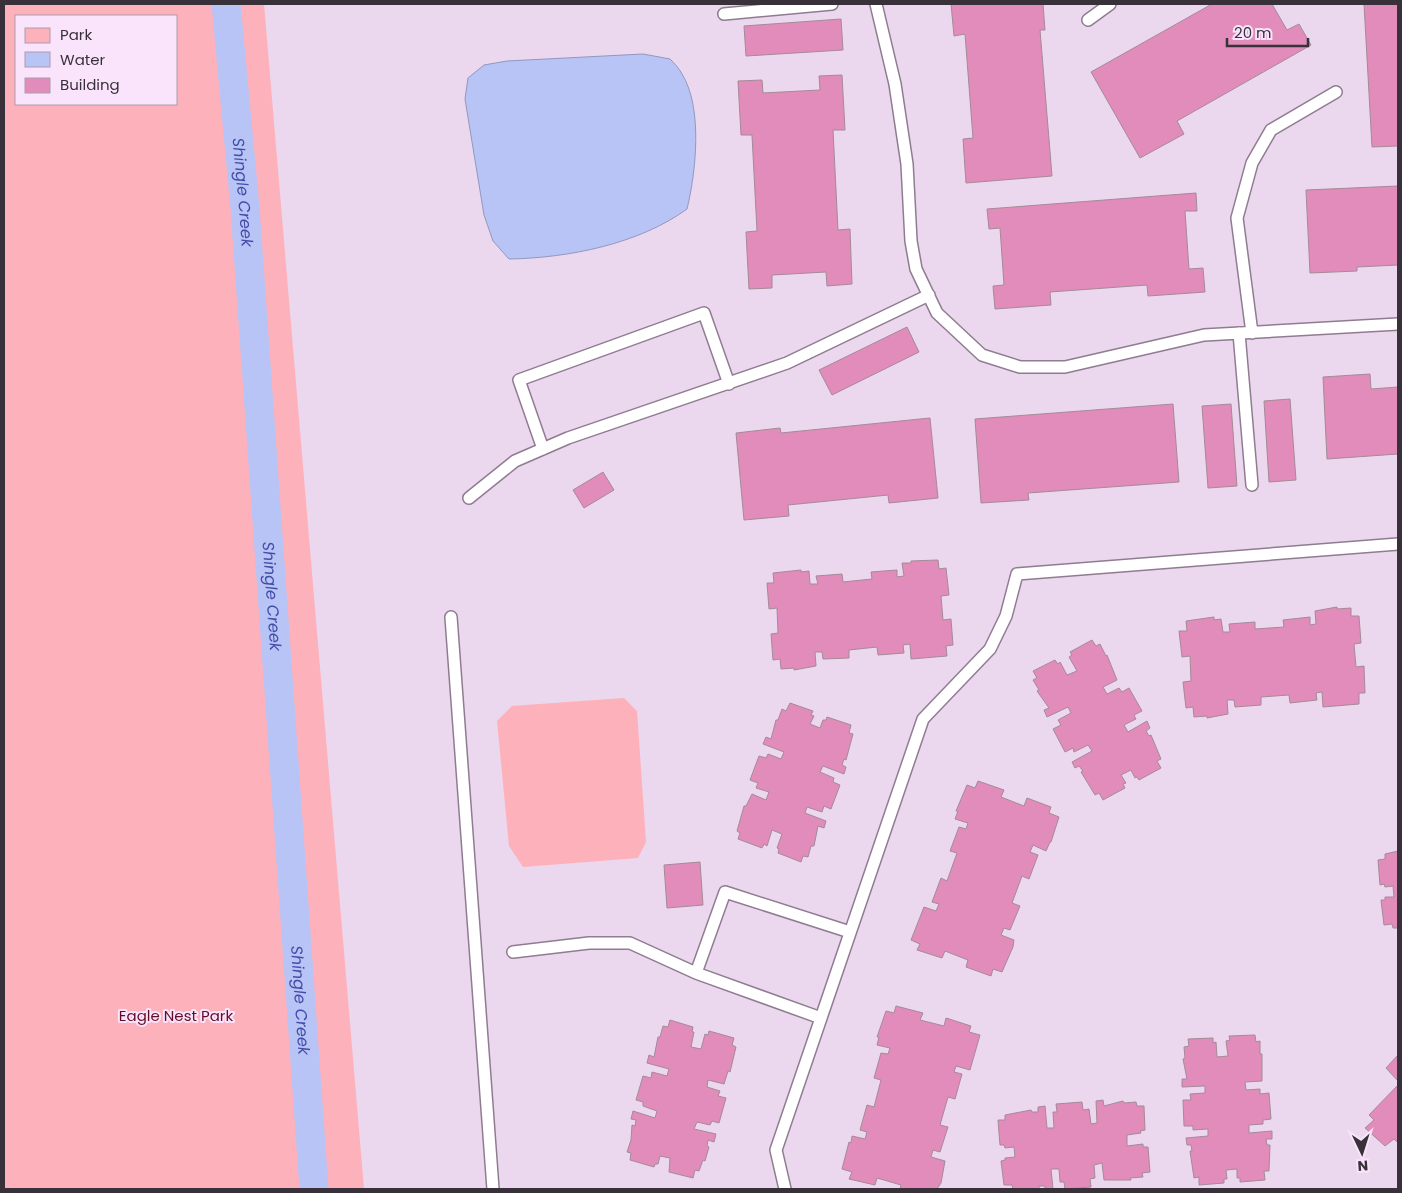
<svg xmlns="http://www.w3.org/2000/svg" width="1402" height="1193" viewBox="0 0 1402 1193" font-family="Poppins,sans-serif">
<rect width="100%" height="100%" fill="#ebd7ee"/>
<path fill="#fcb1bb" fill-rule="evenodd" d="M4 4H264L364 1189H4ZM16 16H176V104H16Z
M624 698 637 711 646 842 638 858 523 867 509 846 497 721 512 706Z"/>
<path fill="#b8c4f5" stroke="#9298bd" d="M643 54 670 59C674 63 679 68 682 74 703 108 696 172 687 209 639 244 568 258 509 259L493 241 484 215 465 99 468 78 484 65 507 61Z"/>
<g fill="none" stroke-linecap="round" stroke-linejoin="round">
<path stroke="#b8c4f5" stroke-width="29" id="s1" d="M226 4 245 208 314 1189"/>
</g>
<path fill="#e18cba" stroke="#a58a98" d="M951 4H1043L1045 30H1040L1052 176 966 183 963 139 973 138 965 34 954 36Z
M1212 4H1272L1287 30 1299 24 1311 45 1177 121 1184 134 1140 158 1091 72Z
M1364 4H1398V146L1372 147Z
M841 19 843 50 746 56 744 26Z
M842 75 845 130H833L838 230 850 229 852 284 827 286 826 272 772 275V288L749 289 746 232 757 231 752 135H741L738 81 762 80 763 93 820 90 819 76Z
M1398 186V265L1357 267V271L1310 273 1306 190Z
M1196 193 1197 211H1185L1189 269 1203 268 1205 292 1148 296 1147 285 1050 292 1051 305 995 309 993 286 1004 285 1000 228 989 229 987 209Z
M907 327 919 352 832 395 819 370Z
M1370 374 1371 389 1398 387V454L1327 459 1323 377Z
M1290 399 1296 480 1269 482 1264 401Z
M1173 404 1179 482 1028 493 1029 500 981 503 975 419Z
M1231 404 1237 486 1208 488 1202 406Z
M930 418 938 498 889 503 888 495 788 505 789 516 744 520 736 433 780 428 781 433Z
M603 472 614 490 584 508 573 490Z
M938 560 939 569 946 568 949 595 941 596 943 620 951 619 953 645 946 646 947 656 911 659 910 644 903 645 904 653 878 655 877 647 849 650V658L823 659 822 652H815L816 666 794 670V668L781 669 780 659 773 660 771 634 778 633 777 608 769 609 767 583H774L773 573 801 570V572L809 571 810 584H818L816 576 842 574 843 582 872 579 871 572 897 570V577L904 576 902 563H911V561Z
M1337 607V609L1351 608V616H1359L1361 643 1354 644 1356 667 1364 666 1365 693H1359V704L1323 707 1322 692 1316 693 1317 700 1290 703 1289 695 1261 697V705L1235 707 1234 700H1227L1228 714 1207 718V716L1194 717 1193 707 1186 708 1183 682 1191 681 1190 656 1182 657 1179 631H1187L1186 621 1214 617V620L1221 619 1223 632H1230L1229 624 1255 622V629L1284 627 1283 620 1310 617V625L1316 624 1315 611Z
M1092 640 1096 646 1100 644 1106 656 1107 655 1117 680 1103 687 1107 694 1119 688 1122 692 1129 688 1142 711 1134 715 1136 719 1124 725 1128 732 1147 721 1150 728 1146 731 1149 736 1151 735 1161 759 1157 761 1161 768 1139 780 1137 777 1135 778 1131 770 1121 775 1126 783 1123 784 1125 788 1103 800 1099 793 1095 795 1081 772 1083 771 1079 766 1075 768 1072 762 1092 751 1088 745 1074 752 1073 748 1065 752 1053 729 1061 725 1058 720 1071 713 1068 707 1047 717 1044 710 1049 708 1037 691 1039 690 1033 680 1037 678 1033 671 1055 660 1058 664 1060 662 1067 675 1077 671 1069 657 1072 655 1070 652Z
M790 703 813 711 811 715 814 716 810 724 820 728 823 720H826L827 717 851 725 849 733 853 734 846 760 844 759 842 765 846 767 844 774 823 766 820 772 834 778 833 782 840 785 831 809 824 806 822 812 807 807 805 813 826 821 824 828 818 826 814 846H811L808 857 803 856 801 862 778 853 779 849 777 848 782 834 772 830 767 846 764 844 762 848 738 839 740 833 737 831 744 806H746L752 794 766 800 769 792 756 788 758 783 750 780 759 756 766 758 768 754 781 759 784 752 763 744 766 737 771 739 776 720H778L782 709 786 711Z
M978 781 1004 790 1001 797 1024 806 1027 798 1051 807 1049 813 1059 817 1051 842H1050L1046 851 1033 845 1030 852 1038 855 1029 879 1022 876 1012 903 1020 906 1010 930 1004 928 1001 935 1014 940 1013 947 1002 972 993 969 991 976 966 967 968 960 945 951 942 958 917 950 920 944 911 940 924 907 936 911 939 904 932 902 941 878 947 881 957 853 950 851 959 827 966 829 968 823 955 819 958 811H956L967 785 975 788Z
M1398 851V928H1393L1392 924 1384 925 1381 900H1385V897H1394L1393 886 1385 887 1384 884 1380 885 1378 860 1385 859V854Z
M700 862 703 905 667 908 664 865Z
M896 1006 923 1013 920 1020 944 1026 946 1018 971 1026 969 1032 980 1035 970 1070 956 1066 954 1072 962 1074 955 1099 948 1097 940 1125 948 1127 940 1152 933 1150 931 1157 945 1161 941 1183 937 1189H900L901 1185 877 1178 875 1185 849 1179 852 1172 842 1169 849 1142 851 1143 852 1136 865 1139 867 1132 860 1130 867 1105 874 1107 881 1080 874 1078 881 1053 888 1054 890 1048 877 1045 879 1037H877L886 1011 894 1013Z
M670 1020 693 1027 692 1032H694L691 1047 701 1049 705 1034 708 1035 709 1031 734 1038 732 1045 736 1047 730 1072 728 1071 724 1084 708 1080 707 1087 720 1091 718 1096 726 1098 719 1123 712 1121 710 1125 697 1122 694 1129 716 1134 714 1142 708 1140 707 1146 709 1147 705 1161 703 1160 699 1171 695 1170 693 1178 669 1172 670 1158 660 1156 658 1164H655L654 1167 630 1160 631 1153 627 1152 631 1140 632 1125 635 1126 636 1120 631 1119 633 1111 655 1118 657 1111 643 1106V1102L636 1100 643 1076 651 1078 652 1072 667 1076 669 1069 647 1063 649 1055 654 1057 658 1037H660L663 1026 668 1027Z
M1255 1035 1256 1042 1260 1041V1054H1262V1081L1245 1082 1246 1090 1260 1089V1094L1269 1093 1271 1119 1263 1120V1124L1249 1125V1133L1272 1131V1139H1266L1267 1145H1270L1269 1171H1264L1265 1180 1240 1182V1178H1237V1169L1226 1170 1227 1179H1224V1183L1199 1185V1177L1194 1178 1190 1151H1192L1191 1145H1187L1186 1138 1208 1136V1129L1193 1130V1126H1184L1183 1100H1191L1190 1094 1205 1093V1086L1182 1087V1079H1187L1183 1059 1185 1058 1184 1047 1189 1046 1188 1039 1213 1038V1043L1216 1042 1217 1057 1228 1056 1226 1041 1230 1040 1229 1036Z
M1398 1055V1081L1386 1068Z
M1398 1085V1143L1394 1139 1385 1146 1365 1128 1374 1120 1369 1115Z
M1103 1100 1104 1106 1123 1101 1124 1103 1136 1102 1137 1106H1144L1145 1130 1140 1131 1141 1133 1127 1135V1146L1143 1144V1147H1148L1150 1172 1142 1173 1143 1177 1130 1178 1131 1180H1104L1102 1163 1094 1165 1095 1178 1090 1179 1091 1187 1065 1189 1064 1182H1060L1059 1169H1051L1053 1189H1045V1186H1039V1189H1013L1012 1185H1004L1001 1161 1005 1160V1158L1015 1157 1014 1147 1005 1148 1004 1145H1000L998 1120H1005V1115L1031 1110 1032 1112H1038V1107L1045 1106 1047 1128H1054L1053 1112H1057L1056 1104 1082 1102 1083 1110 1089 1109 1091 1124 1097 1123 1096 1101Z"/>
<g fill="none" stroke-linecap="round" stroke-linejoin="round">
<g stroke="#8f7c91" stroke-width="14">
<path id="service" d="M876 4 895 84 907 164 911 241 916 269 937 313 982 355 1020 367H1065L1204 335 1398 324
M724 14 832 4
M1088 20 1110 4
M1239 333 1252 485
M1252 333 1237 218 1252 163 1271 130 1336 92
M543 449 519 380 704 313 729 384
M469 498 515 461 568 438 787 363 929 295
M451 617 493 1189
M513 952 589 943H630L696 973
M821 1018 696 973 725 892 850 932
M785 1189 776 1150 923 719 990 649 1006 616 1017 574 1398 544"/>
</g>
<use href="#service" stroke="#fff" stroke-width="11"/>
</g>
<g text-anchor="middle" stroke-width="4" stroke-linejoin="round" paint-order="stroke">
<g font-size="15" fill="#630c26" stroke="#f9e4fb">
<text x="176" y="1021">Eagle Nest Park</text>
</g>
<g font-size="16" font-style="italic" fill="#424ca9" stroke="#f9e4fb">
<text dy="6" stroke="none"><textPath href="#s1" startOffset="189">Shingle Creek</textPath></text>
<text dy="6" stroke="none"><textPath href="#s1" startOffset="594">Shingle Creek</textPath></text>
<text dy="6" stroke="none"><textPath href="#s1" startOffset="999">Shingle Creek</textPath></text>
</g>
</g>
<rect width="1402" height="1193" fill="none" stroke="#39313a" stroke-width="10"/>
<rect x="15" y="15" width="162" height="90" fill="#f9e4fb" stroke="#ac9cae"/>
<rect x="25" y="28" width="25" height="15" fill="#fcb1bb" stroke="#ac9cae"/>
<text x="60" y="40" font-size="15" fill="#39313a">Park</text>
<rect x="25" y="52" width="25" height="15" fill="#b8c4f5" stroke="#ac9cae"/>
<text x="60" y="65" font-size="15" fill="#39313a">Water</text>
<rect x="25" y="78" width="25" height="15" fill="#e18cba" stroke="#ac9cae"/>
<text x="60" y="90" font-size="15" fill="#39313a">Building</text>
<g transform="translate(1362 1153) rotate(176)" stroke="#f9e4fb" stroke-width="4" paint-order="stroke">
<path d="M0-4L9 19L0 12L-9 19Z" fill="#39313a"/>
<text y="-8" font-size="14" font-weight="bold" text-anchor="middle" fill="#39313a">N</text>
</g>
<path d="M1227 38v8h81v-8" fill="none" stroke="#39313a" stroke-width="2.5"/>
<text x="1234" y="38" font-size="15" fill="#39313a" stroke="#f9e4fb" stroke-width="4" paint-order="stroke">20 m</text>
</svg>
